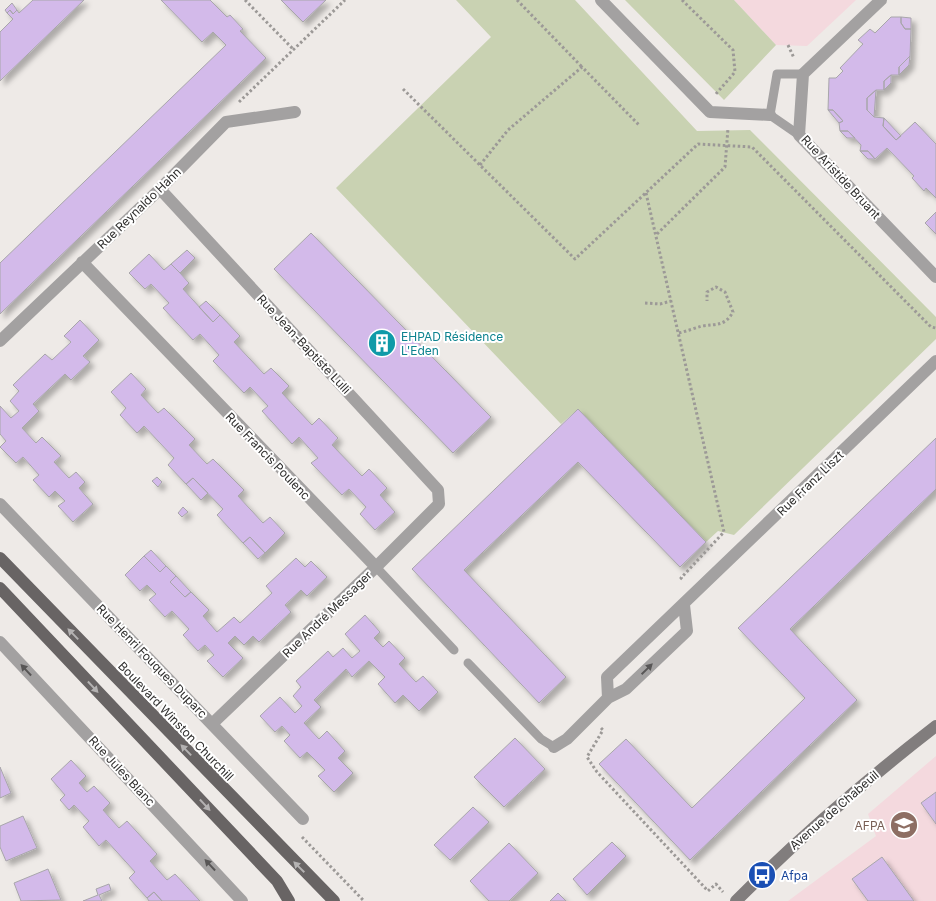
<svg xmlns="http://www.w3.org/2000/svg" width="936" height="901" font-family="Inter,sans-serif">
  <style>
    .education { fill: #f4d9de }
    .green { fill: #c9d2b2 }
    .building { fill: #d3baea; stroke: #a8a6aa; filter: url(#shadow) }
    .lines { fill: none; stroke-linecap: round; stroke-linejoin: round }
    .path { stroke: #9c9997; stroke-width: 3; stroke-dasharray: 2.5 2.5; stroke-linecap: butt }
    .lane { stroke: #a3a1a1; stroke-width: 9 }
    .street { stroke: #a3a1a1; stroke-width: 12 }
    .secondary { stroke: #817d7d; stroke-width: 12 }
    .primary { stroke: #686464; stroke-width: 12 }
    .oneway { fill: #b4b2b2 }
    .oneway2 { fill: #585656 }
    .labels { text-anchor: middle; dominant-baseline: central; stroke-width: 4; stroke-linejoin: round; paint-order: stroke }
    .street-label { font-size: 12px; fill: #2f2e2d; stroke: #fff }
    .culture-label { font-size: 12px; fill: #0d838f; stroke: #fff; text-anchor: start }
    .education-label { font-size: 12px; fill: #785e54; stroke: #fff; text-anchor: end }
    .transit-label { font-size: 12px; fill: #164399; stroke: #fff; text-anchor: start }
  </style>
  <defs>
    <filter id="shadow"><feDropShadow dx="4.5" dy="4.5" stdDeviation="2.5" flood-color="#0004"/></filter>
  </defs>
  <rect width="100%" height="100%" fill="#eeeae7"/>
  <path class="education" d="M734,0H856L807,46L776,45Z
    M936,756V901H788L876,836L868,814Z"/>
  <path class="green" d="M456,0H575L697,131L750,130L936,317V339L734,535L718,531L706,542L578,409L561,424L336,188L491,37Z
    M625,0H734L776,45L724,100Z"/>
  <path class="building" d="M33,0H84L0,81V32L13,19L7,13L10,10L13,14L17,10L19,13Z
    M161,0H210L227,17L230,15L243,29L240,31L266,58L0,314V263L226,45L213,32L202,42Z
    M281,0H326L303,22Z
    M12,3L17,10L13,14L10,10L7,13L5,10Z
    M891,17H901V23L905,29H911L910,56L899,67V75H891L884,81V90H876L867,98V110L874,117L884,118L883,126L896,140L915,122L936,144V198L926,188L924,191L912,178L914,176L887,148L875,159L868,151H860L861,145L848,131H840L839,123L843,121L833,110H828L829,78H836L843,71L840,68L863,44L858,40L870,29L875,33Z
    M901,17L911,18V29H905L901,23Z
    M910,56L909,65L899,75V67Z
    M891,75V83L884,90V81Z
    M876,90L874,117L867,110V98Z
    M828,110H833L843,121L839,123Z
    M884,118L901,136L896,140L883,126Z
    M840,131H848L855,138H847Z
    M860,151H868L875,159H868Z
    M936,212V234L925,223Z
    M311,233L491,417L453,453L274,269Z
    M187,250L195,258L180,273L171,264Z
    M149,254L164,270L171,264L180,273L189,283L183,289L213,322L220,315L240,336L234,342L264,374L271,368L289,386L282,393L312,425L319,418L338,438L332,445L362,476L369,469L387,488L380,495L395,512L375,530L360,514L366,507L349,489L342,495L311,463L318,458L299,437L292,444L262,411L268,406L250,387L244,393L213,361L219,355L200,334L193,340L163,308L169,303L151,284L145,289L129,273Z
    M206,301L220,315L213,322L199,307Z
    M80,320L99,340L83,356L90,362L71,380L65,374L33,404L39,411L22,428L36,443L42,437L61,456L54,462L69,478L76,472L85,482L79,488L93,504L73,522L58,506L65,501L55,491L49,497L33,480L39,475L23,457L16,463L0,447L6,441L0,434V406L11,418L19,411L10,401L19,391L13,385L45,354L52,360L71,342L64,336Z
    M131,373L146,389L141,395L158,413L164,408L195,439L189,445L207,464L213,459L244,490L238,496L263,523L270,517L285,533L265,553L250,537L243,543L217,515L223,509L193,478L186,484L168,465L174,458L144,426L137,433L120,415L126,408L111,392Z
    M578,409L706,542L680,567L578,462L464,570L566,677L539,703L412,569Z
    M936,438V489L790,629L857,700L690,860L599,764L626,739L692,808L805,698L738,628Z
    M157,477L162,482L158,487L152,481Z
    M193,478L208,493L201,500L186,484Z
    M183,507L188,512L182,517L178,513Z
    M250,537L265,553L258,559L243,543Z
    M151,550L166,566L160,572L144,556Z
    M144,556L160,572L166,566L176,576L170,582L185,597L191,592L209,610L203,616L217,632L234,617L240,623L272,593L266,586L296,558L305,567L311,561L327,577L307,596L301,590L285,605L291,612L259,642L253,636L244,645L235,636L228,643L243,658L223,677L207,661L214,655L205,645L198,651L183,635L189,629L172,611L165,617L149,600L156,594L147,585L140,591L125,575Z
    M176,576L191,592L185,597L170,582Z
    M365,615L380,632L374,638L383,647L389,641L405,658L399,664L416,682L423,676L438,692L419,711L403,695L395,703L378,684L385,677L369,661L352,677L346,669L314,700L321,707L304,723L319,739L327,731L345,751L338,758L353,773L334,792L318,776L325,770L307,752L300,758L284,741L290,735L282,726L275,732L260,716L280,697L295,713L302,706L293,696L301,687L296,681L328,651L333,657L343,648L352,658L360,651L345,634Z
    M515,738L545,769L504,807L474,777Z
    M71,760L86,776L79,783L87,792L94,786L110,803L103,810L119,828L127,821L157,854L150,861L167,880L175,874L200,901H162L154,892L147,898L129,878L135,872L106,840L99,846L83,827L89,821L74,805L69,810L60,800L65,795L51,779Z
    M0,767L11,793L0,798Z
    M936,792V824L921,803Z
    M473,807L489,822L450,860L434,845Z
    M23,816L37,848L6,861L0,847V826Z
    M612,842L626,856L587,895L573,879Z
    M509,843L538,873L509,901H489L470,881Z
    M882,857L914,901H868L852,879Z
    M48,869L61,900L21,901L14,883Z
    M109,884L111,890L99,895L102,901H83L98,895L96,889Z
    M154,892L162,901H149L147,898Z
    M558,893L566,901H550Z"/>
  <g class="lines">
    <path class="path" d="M245,0L294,50
      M517,0L582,67
      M682,0L733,50L735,72L715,95
      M788,45L794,58
      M403,89L575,259L698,144L752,147L931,327L936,328
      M239,102L345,0
      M480,165L508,130L582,67L639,125
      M646,193L724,532L681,578L683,580
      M657,234L725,167L728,128
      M645,303L660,304L671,301
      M679,333C687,331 695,328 702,326C717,324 725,326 733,312L725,292L716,287L707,292V301
      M601,728L603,730L587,757L597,772L708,891L716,884L723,892
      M302,837L364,901"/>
    <path class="lane" d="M799,135L770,115L777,74H803
      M376,567L454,650
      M468,663L541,739L554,747"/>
    <path class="street" d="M601,0L710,112L770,115
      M881,0L803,74L799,135L936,277
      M160,189L438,490L439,504L376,567L213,723
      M82,262L376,567
      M0,341L160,189L226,122L295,112
      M0,504L303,819
      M0,642L242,901
      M608,698L607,677L936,361
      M554,747L567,739L608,698L626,689L687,631L684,605"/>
    <path class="secondary" d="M736,901C799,838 866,780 936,726"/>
    <path class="primary" d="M0,558L334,901
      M0,588L277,881L289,901"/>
  </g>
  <defs><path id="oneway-solid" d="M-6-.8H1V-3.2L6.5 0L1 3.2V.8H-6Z" transform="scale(1.25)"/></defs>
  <g class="oneway">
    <use href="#oneway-solid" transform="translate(73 634) rotate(-134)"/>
    <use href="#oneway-solid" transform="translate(93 687) rotate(47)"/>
    <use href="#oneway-solid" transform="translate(186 750) rotate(-134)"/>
    <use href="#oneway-solid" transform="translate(205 805) rotate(47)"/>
    <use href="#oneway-solid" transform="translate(299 867) rotate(-135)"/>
  </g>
  <g class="oneway2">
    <use href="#oneway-solid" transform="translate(647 669) rotate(-44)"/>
    <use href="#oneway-solid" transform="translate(26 670) rotate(-133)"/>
    <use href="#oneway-solid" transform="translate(210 865) rotate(-133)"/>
  </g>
  <defs>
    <symbol id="building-disc" viewBox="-11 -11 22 22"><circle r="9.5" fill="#0f9aa8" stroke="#fff"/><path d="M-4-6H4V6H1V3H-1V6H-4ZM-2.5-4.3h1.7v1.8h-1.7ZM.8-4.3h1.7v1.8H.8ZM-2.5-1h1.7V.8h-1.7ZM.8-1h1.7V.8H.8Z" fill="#fff"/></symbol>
    <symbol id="school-disc" viewBox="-11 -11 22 22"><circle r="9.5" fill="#8d6e63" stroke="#fff"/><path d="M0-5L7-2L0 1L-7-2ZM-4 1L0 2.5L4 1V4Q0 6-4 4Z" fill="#fff"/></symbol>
    <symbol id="bus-disc" viewBox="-11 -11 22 22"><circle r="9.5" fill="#1a4fb4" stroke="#fff"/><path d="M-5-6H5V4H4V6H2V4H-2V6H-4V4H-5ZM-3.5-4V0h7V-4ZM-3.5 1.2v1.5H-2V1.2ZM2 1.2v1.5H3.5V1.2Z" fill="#fff"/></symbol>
  </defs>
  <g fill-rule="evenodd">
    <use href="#building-disc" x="366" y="327" width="32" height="32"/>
    <use href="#school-disc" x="888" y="809" width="32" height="32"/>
    <use href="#bus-disc" x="746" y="859" width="32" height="32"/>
  </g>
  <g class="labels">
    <g class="street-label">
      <text transform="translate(841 177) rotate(47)">Rue Aristide Bruant</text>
      <text transform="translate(139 208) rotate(-44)">Rue Reynaldo Hahn</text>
      <text transform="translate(304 344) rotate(47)">Rue Jean-Baptiste Lulli</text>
      <text transform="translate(268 456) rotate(46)">Rue Francis Poulenc</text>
      <text transform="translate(810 483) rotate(-44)">Rue Franz Liszt</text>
      <text transform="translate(327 614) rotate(-44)">Rue André Messager</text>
      <text transform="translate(152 661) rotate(46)">Rue Henri Fouques Duparc</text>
      <text transform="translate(176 721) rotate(46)">Boulevard Winston Churchill</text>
      <text transform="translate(122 771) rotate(47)">Rue Jules Blanc</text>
      <text transform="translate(834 810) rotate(-41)">Avenue de Chabeuil</text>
    </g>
    <g class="culture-label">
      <text x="401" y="336">EHPAD Résidence<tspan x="401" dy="14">L'Eden</tspan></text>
    </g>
    <g class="education-label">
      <text x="885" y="825">AFPA</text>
    </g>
    <g class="transit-label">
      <text x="781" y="875">Afpa</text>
    </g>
  </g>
</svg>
